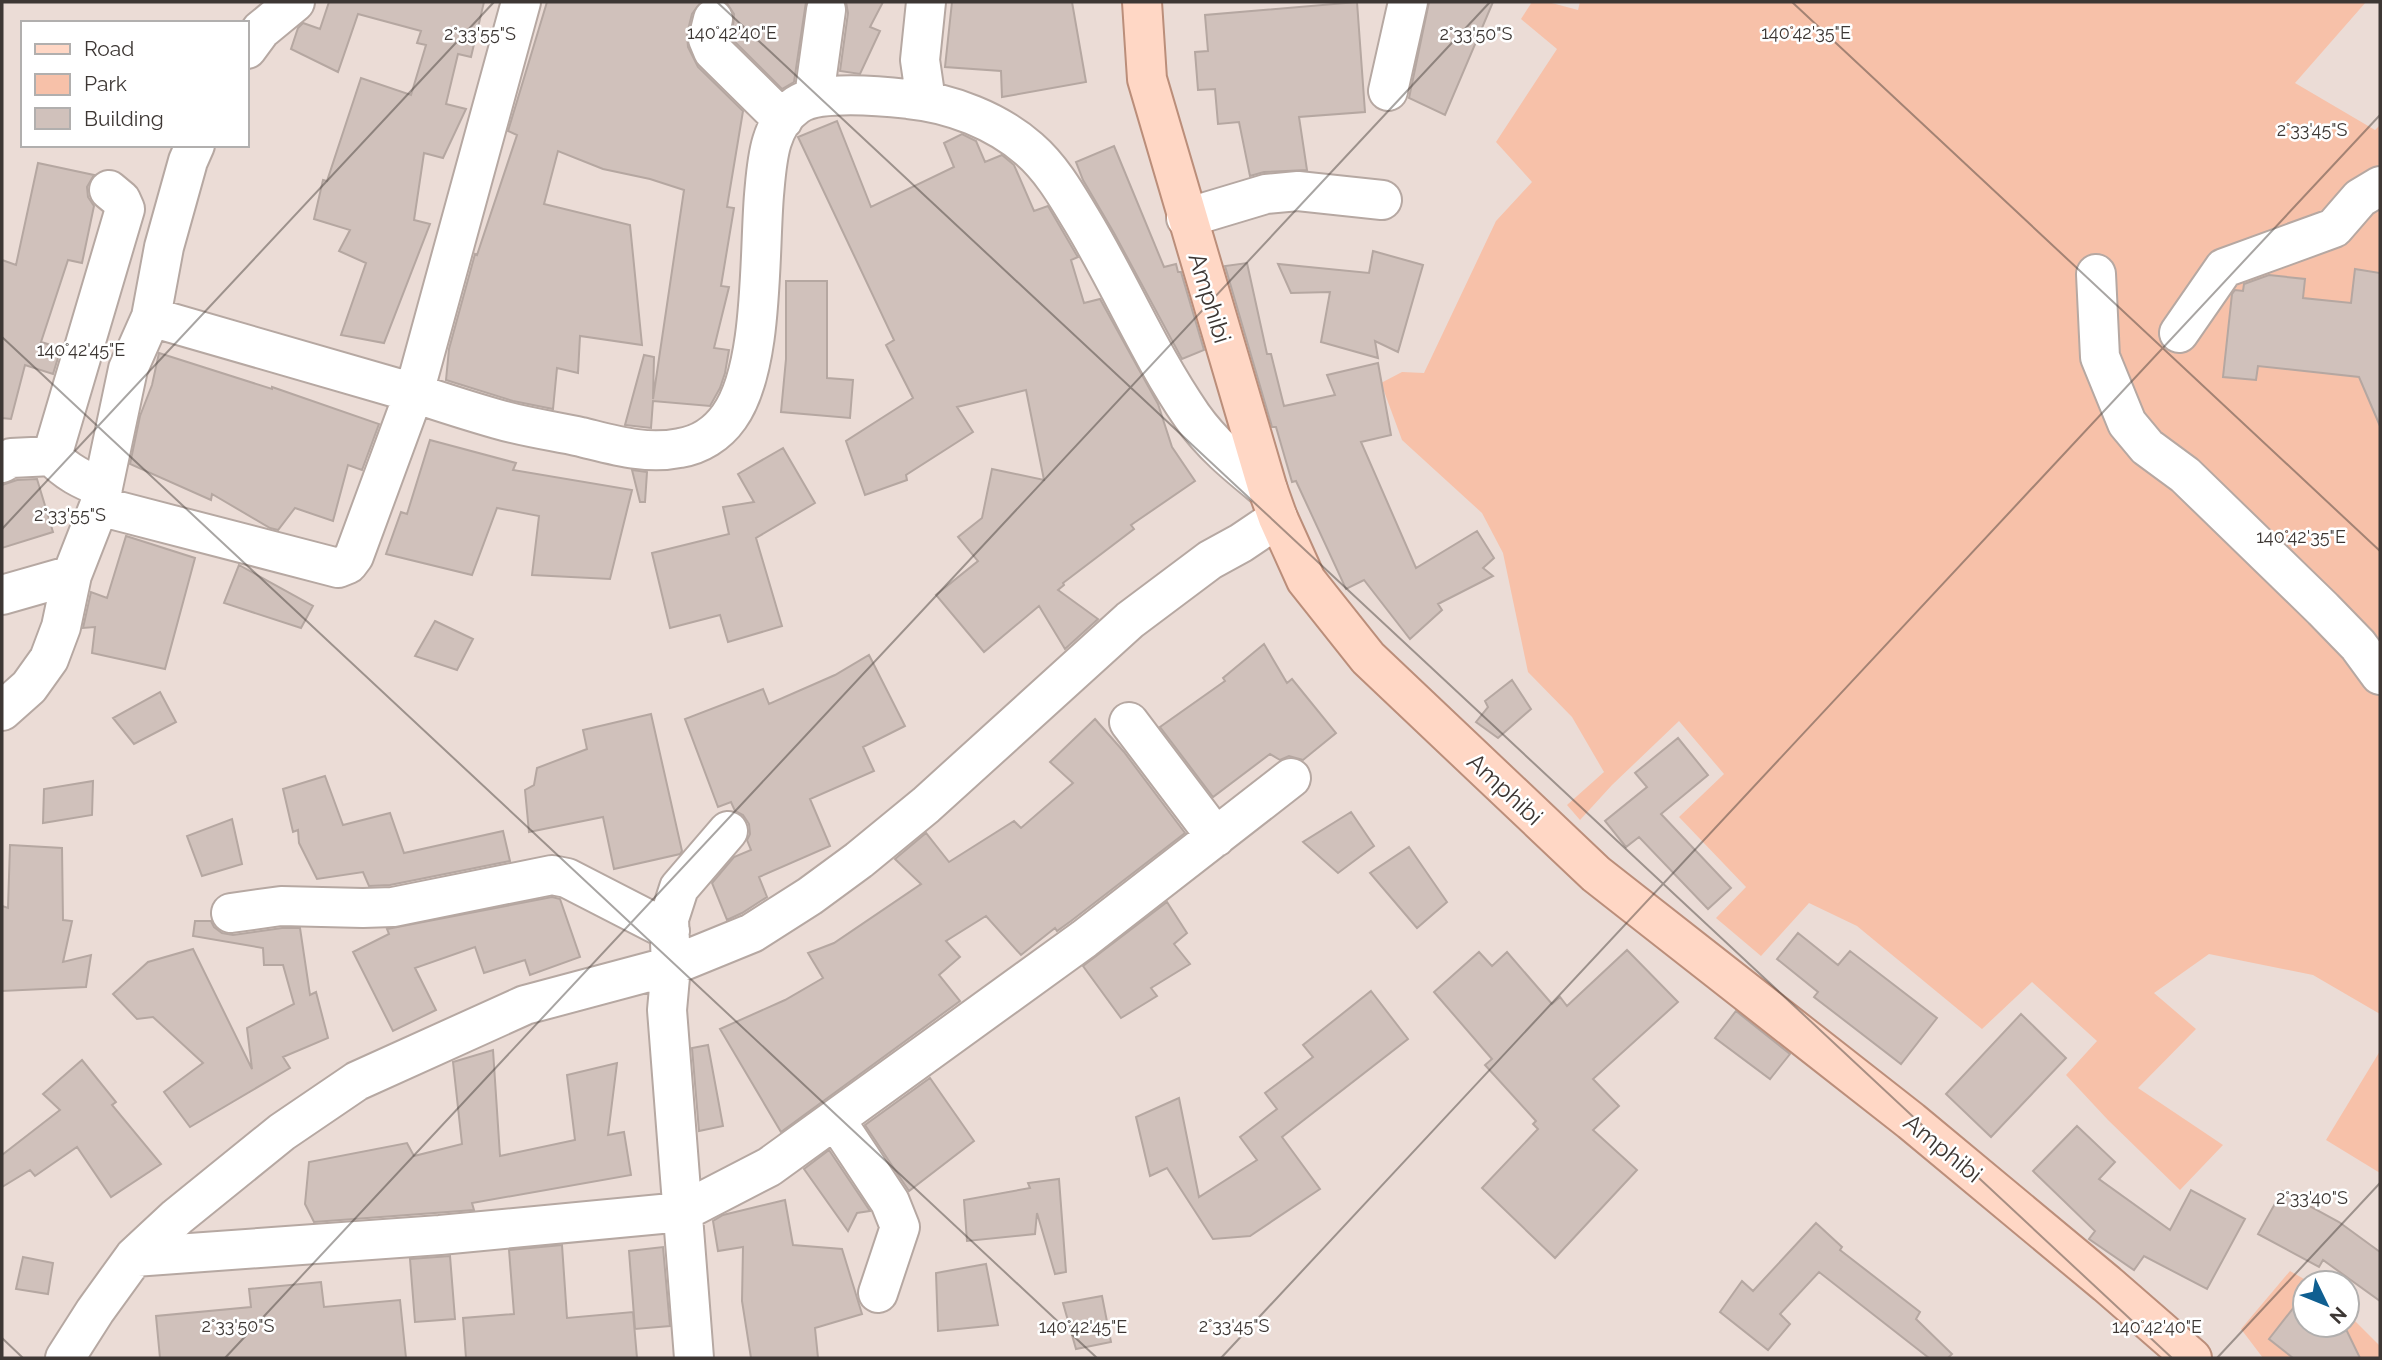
<svg xmlns="http://www.w3.org/2000/svg" width="2382" height="1360" font-family="Raleway,sans-serif">
  <style>
    .green { fill: #f7c1a9 }
    .building { fill: #d0c1bb; stroke: #b5a7a1; stroke-width: 2 }
    .lines { fill: none; stroke-linecap: round; stroke-linejoin: round }
    .minor-casing { stroke: #b6a8a2; stroke-width: 42 }
    .major-casing { stroke: #bb8e7a; stroke-width: 42 }
    .minor { stroke: #fff; stroke-width: 38 }
    .major { stroke: #ffd7c5; stroke-width: 38 }
    .ticks { fill: none; stroke: #3d3734; stroke-width: 2; stroke-opacity: 0.45 }
    .labels { text-anchor: middle; dominant-baseline: central; stroke-width: 5; stroke-linejoin: round; paint-order: stroke }
    .street-label { font-size: 24px; fill: #3d3734; stroke: #fff }
    .ticks-label { font-size: 18px; text-anchor: middle; fill: #3d3734; stroke: #fff; stroke-width: 5; stroke-linejoin: round; paint-order: stroke }
  </style>
  <rect width="100%" height="100%" fill="#ebdcd6"/>
  <path class="green" d="M1532,2H1548L1578,10L1580,2H2366L2295,83L2375,130L2380,125V1014L2313,975L2209,954L2154,993L2196,1029L2138,1088L2223,1145L2180,1190L2108,1120L2066,1075L2097,1041L2032,982L1982,1029L1857,926L1809,903L1761,956L1716,918L1746,887L1679,817L1724,774L1679,721L1612,785L1580,820L1567,805L1604,772L1572,717L1528,672L1503,553L1482,513L1402,440L1381,383L1402,372L1424,373L1496,221L1532,182L1496,142L1557,49L1521,19Z
    M2380,1051V1173L2326,1140Z
    M2290,1271L2311,1283H2305V1325H2347V1313L2380,1346V1358H2263L2241,1329Z"/>
  <path class="building" d="M329,2H484L471,57L458,54L446,104L466,109L443,158L424,153L414,220L430,224L384,343L341,335L366,263L339,251L350,230L314,219L323,180L327,181L361,78L411,95L426,45L417,43L421,31L358,14L338,72L291,49L298,28L303,23L320,29Z
    M547,2H701L692,14L687,34L688,47L698,67L743,111L727,207L734,208L721,286L729,287L714,348L729,350L725,373L720,388L710,406L653,401L651,428L625,425L644,355L654,357L653,399L684,190L650,179L603,169L558,151L544,204L630,225L642,345L580,336L578,373L557,368L553,409L513,401L446,380L449,349L475,254L477,255L517,135L508,131Z
    M726,2H806L794,82L782,89L732,39L734,14Z
    M846,2H883L870,27L880,31L860,74L840,71L848,13Z
    M952,2H1072L1086,82L1002,97L1001,71L945,67Z
    M1357,2L1365,112L1299,117L1307,170L1264,172L1250,176L1239,122L1218,124L1215,89L1198,90L1195,52L1208,51L1205,15Z
    M1429,2H1493L1445,115L1409,98Z
    M837,121L871,207L954,167L944,143L962,134L976,141L985,162L1002,155L1014,165L1034,211L1048,206L1076,254L1078,257L1071,260L1084,303L1100,299L1158,404L1172,447L1195,481L1131,525L1134,529L1063,583L1064,585L1058,590L1098,619L1065,649L1039,606L984,652L936,595L978,561L958,537L982,518L992,469L1044,480L1026,390L957,407L973,432L906,475L907,480L865,495L846,441L913,398L886,345L894,340L798,137Z
    M1114,146L1164,267L1176,264L1178,272H1181L1204,350L1182,359L1114,233L1083,180L1076,162Z
    M38,163L94,175L87,187L88,197L94,206L82,263L68,260L41,342L61,348L53,374L25,365L11,419L2,418V260L16,265Z
    M1373,251L1423,265L1398,352L1375,341L1378,358L1321,342L1330,292L1291,293L1278,264L1369,273Z
    M1247,263L1267,354H1271L1284,406L1335,395L1327,375L1378,363L1391,435L1361,442L1416,568L1477,531L1494,558L1483,568L1493,576L1438,604L1442,610L1410,639L1364,580L1346,589L1296,481L1292,482L1276,427H1272L1225,266Z
    M2355,269L2380,273V426L2359,377L2258,366L2256,380L2223,377L2232,294L2235,290L2243,291L2244,284L2269,275L2305,279L2303,298L2351,303Z
    M786,281H827V378L853,380L850,418L781,412L786,359Z
    M159,353L272,389V387L379,424L362,470L348,465L333,521L295,508L278,530L270,528L212,494L211,500L130,464L140,416L152,385Z
    M430,440L516,463L513,470L632,490L610,579L532,575L539,516L497,508L472,575L386,554L401,512L407,514Z
    M783,448L815,503L756,538L782,626L728,642L720,615L670,628L652,553L729,534L723,507L754,502L738,474Z
    M632,470L647,472L645,502H640Z
    M37,479L53,532L2,548V485L17,480Z
    M126,536L195,558L165,669L92,653L95,627L83,628L91,592L107,598Z
    M239,565L313,606L301,628L224,603Z
    M435,621L473,639L457,670L415,656Z
    M1264,644L1287,683L1292,679L1336,733L1303,760L1289,756L1280,760L1270,754L1213,797L1160,727L1225,681L1223,678Z
    M869,655L905,726L863,747L874,771L810,799L830,846L759,877L767,897L742,913L727,920L712,883L734,857L751,850L747,840L750,834L749,824L743,815L735,811L731,802L718,807L685,719L763,689L769,704L835,675Z
    M1512,680L1531,709L1498,738L1476,722L1488,707L1485,701Z
    M160,692L176,722L134,744L113,718Z
    M651,714L682,851L680,854L614,869L603,817L529,832L525,790L534,785L537,768L587,749L583,730Z
    M1095,719L1124,752L1185,833L1071,921L1057,931L1055,928L1021,955L986,916L946,941L960,957L939,975L960,1001L781,1132L720,1029L785,1000L823,978L808,953L834,943L921,884L895,859L926,833L949,862L1014,821L1021,828L1073,783L1050,762Z
    M1678,738L1708,775L1661,814L1731,888L1708,909L1639,837L1626,847L1605,821L1647,787L1635,773Z
    M325,776L343,825L390,813L404,853L503,831L510,861L390,885L369,886L363,872L317,879L299,843L298,830L293,832L283,789Z
    M93,781L92,815L43,823L44,789Z
    M1351,812L1374,846L1338,873L1303,842Z
    M232,819L242,864L202,876L187,836Z
    M10,845L62,848L63,920L72,921L63,962L91,955L86,987L2,991V906L8,908Z
    M1409,847L1447,902L1417,928L1370,873Z
    M552,897L560,899L580,957L530,975L525,960L484,973L475,947L415,968L436,1010L393,1031L353,952L389,934L387,929Z
    M1167,902L1187,933L1174,944L1190,964L1151,988L1157,996L1121,1018L1083,966Z
    M195,921H211L214,927L222,933L233,935L282,928H300L310,995L316,992L328,1038L283,1057L290,1068L190,1127L164,1092L203,1063L153,1017L137,1019L113,994L148,962L193,949L252,1069L247,1028L294,1004L283,965H264L263,948L193,936Z
    M1798,933L1838,965L1850,951L1937,1018L1901,1064L1814,997L1818,992L1777,959Z
    M1627,950L1678,1002L1593,1079L1619,1106L1593,1130L1637,1170L1555,1258L1482,1188L1538,1129L1533,1124L1536,1121L1485,1065L1492,1059L1434,992L1479,952L1492,966L1507,952L1552,1004L1560,997L1567,1006Z
    M1371,991L1408,1039L1282,1137L1320,1189L1250,1236L1213,1239L1167,1168L1150,1176L1136,1117L1179,1098L1199,1197L1257,1160L1240,1137L1277,1109L1265,1093L1313,1057L1303,1045Z
    M1736,1011L1790,1054L1770,1079L1715,1038Z
    M2021,1014L2066,1058L1991,1137L1946,1094Z
    M708,1045L723,1126L699,1131L692,1048Z
    M493,1050L500,1156L575,1140L567,1075L617,1063L608,1135L624,1132L631,1175L472,1203L474,1210L314,1222L305,1204L309,1162L407,1143L414,1156L462,1144L453,1062Z
    M82,1060L116,1102L112,1105L161,1164L111,1197L77,1147L35,1176L30,1170L2,1187V1155L60,1110L43,1094Z
    M930,1078L974,1141L909,1191L865,1125Z
    M2077,1126L2115,1162L2099,1179L2170,1230L2191,1190L2245,1219L2207,1289L2144,1256L2134,1270L2089,1239L2095,1231L2033,1171Z
    M829,1150L870,1211L857,1213L848,1231L804,1169Z
    M1059,1179L1066,1272L1055,1274L1037,1213L1035,1234L967,1241L964,1200L1030,1188L1028,1183Z
    M2282,1191L2339,1222L2380,1252V1301L2323,1260L2319,1267L2258,1234Z
    M785,1200L793,1245L842,1249L862,1314L815,1328L818,1358H751L742,1301L743,1247L718,1251L713,1221L723,1215Z
    M1816,1223L1842,1247L1840,1250L1920,1312L1916,1319L1952,1354L1948,1358H1929L1819,1272L1780,1314L1790,1324L1768,1350L1720,1312L1742,1281L1753,1291Z
    M562,1245L567,1318L633,1312L637,1358H466L463,1318L514,1314L509,1250Z
    M663,1247L670,1326L635,1329L629,1251Z
    M450,1256L455,1319L415,1322L410,1259Z
    M23,1257L53,1263L48,1294L16,1289Z
    M986,1264L998,1325L938,1331L936,1273Z
    M321,1282L324,1307L400,1300L406,1358H160L156,1316L251,1307L249,1289Z
    M2305,1293V1325H2344L2360,1358H2293L2269,1339Z
    M1102,1296L1111,1342L1076,1349L1063,1303Z"/>
  <g class="lines">
    <defs>
      <path id="minor" d="M521,2L414,393C441,402 469,411 497,419C524,427 553,431 581,437C614,445 646,455 680,448C699,445 717,434 729,417C764,369 759,255 764,195C767,163 768,125 797,105C818,90 882,96 908,99C951,103 997,121 1029,149C1051,168 1066,194 1081,219C1120,283 1149,354 1192,416C1213,446 1240,467 1268,490
        M926,2L920,60L926,101
        M713,19L708,39L713,51L783,120
        M247,49L261,30L295,2
        M1388,91L1408,2
        M814,97L826,10
        M1186,218L1266,194L1298,191L1382,200
        M2096,274L2100,357L2127,423L2147,447L2185,475L2323,609L2358,645L2380,675
        M2179,333L2224,268L2334,228L2360,198L2380,186
        M2,463L11,458L52,456
        M103,488C83,480 66,472 52,456L125,209L121,200L109,190
        M99,506L338,568L348,564L354,556L414,393L151,317
        M2,595L72,575
        M2,711L29,687L49,659L61,627L72,575L99,506L128,369L151,317L164,247L188,161L195,145
        M1129,722L1216,837
        M231,913L281,906L363,908L393,907L552,875L567,878L670,931
        M835,1119L890,1202L900,1227L878,1293
        M134,1257L440,1235L682,1212L769,1167L1084,939L1291,778
        M65,1358L95,1311L134,1257L177,1217L282,1132L357,1081L525,1005L671,966L752,933L810,896L859,860L926,805L1130,620L1210,560L1241,543L1278,518
        M694,1358L667,1010L671,966L669,919L679,888L728,831"/>
      <path id="major" d="M1142,2L1147,79L1268,490L1278,518L1306,580L1368,658L1596,874L1911,1121L2107,1284L2192,1358"/>
    </defs>
    <use href="#minor" class="minor-casing"/>
    <use href="#major" class="major-casing"/>
    <use href="#minor" class="minor"/>
    <use href="#major" class="major"/>
  </g>
  <path class="ticks" d="M717,2L2172,1358M1792,2L2380,551M2,337L1097,1358M2,529L494,2M2,1338L23,1358M225,1358L1490,2M1221,1358L2380,115M2217,1358L2380,1183"/>
  <g class="labels">
    <g class="street-label">
      <text transform="translate(1210 298) rotate(73)">Amphibi</text>
      <text transform="translate(1505 789) rotate(43)">Amphibi</text>
      <text transform="translate(1943 1148) rotate(39)">Amphibi</text>
    </g>
  </g>
  <g class="ticks-label">
    <text x="1806" y="39">140°42'35"E</text>
    <text x="732" y="39">140°42'40"E</text>
    <text x="480" y="40">2°33'55"S</text>
    <text x="1476" y="40">2°33'50"S</text>
    <text x="2312" y="136">2°33'45"S</text>
    <text x="81" y="356">140°42'45"E</text>
    <text x="70" y="521">2°33'55"S</text>
    <text x="2301" y="543">140°42'35"E</text>
    <text x="2312" y="1204">2°33'40"S</text>
    <text x="238" y="1332">2°33'50"S</text>
    <text x="1234" y="1332">2°33'45"S</text>
    <text x="1083" y="1333">140°42'45"E</text>
    <text x="2157" y="1333">140°42'40"E</text>
  </g>
  <rect width="2382" height="1360" fill="none" stroke="#3d3734" stroke-width="7"/>
  <rect x="21" y="21" width="228" height="126" fill="#ffffff" stroke="#b1afae" stroke-width="2"/>
  <rect x="35" y="44" width="35" height="10" fill="#ffd7c5" stroke="#b1afae" stroke-width="2"/>
  <text x="84" y="56" font-size="21" fill="#3d3734">Road</text>
  <rect x="35" y="74" width="35" height="21" fill="#f7c1a9" stroke="#b1afae" stroke-width="2"/>
  <text x="84" y="91" font-size="21" fill="#3d3734">Park</text>
  <rect x="35" y="108" width="35" height="21" fill="#d0c1bb" stroke="#b1afae" stroke-width="2"/>
  <text x="84" y="126" font-size="21" fill="#3d3734">Building</text>
  <g transform="translate(2326 1304) rotate(133)"><circle r="33" fill="#ffffff" stroke="#b1afae" stroke-width="2"/>
  <path d="M0-5L12 26L0 18L-12 26Z" fill="#0f5f91"/>
  <text y="-10" font-size="19" font-weight="bold" text-anchor="middle" fill="#3d3734">N</text>
  </g>
</svg>
